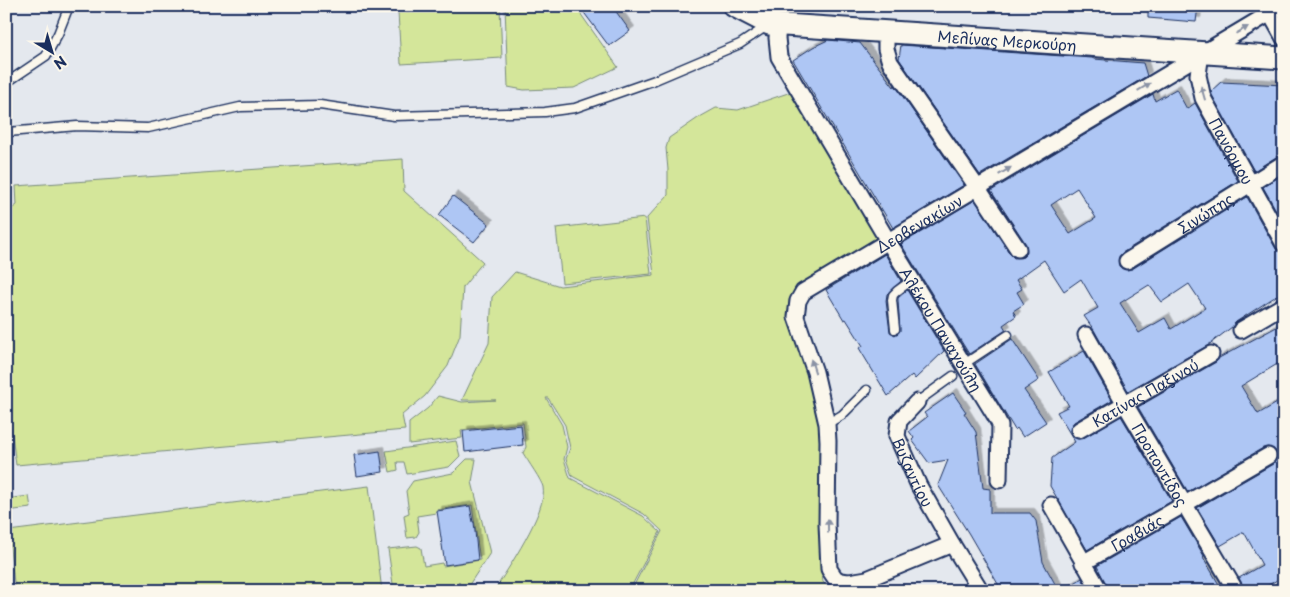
<svg xmlns="http://www.w3.org/2000/svg" width="1290" height="597" font-family="'Playpen Sans',sans-serif">
  <style>
    .green { fill: #d4e69a; stroke: #788a7c }
    .building { fill: #aec6f4; stroke: #1b2f5e; fill-rule: evenodd; filter: url(#shadow) }
    .lines { fill: none; stroke-linecap: round; stroke-linejoin: round }
    .lane-casing { stroke: #1b2f5e; stroke-width: 11 }
    .street-casing { stroke: #1b2f5e; stroke-width: 19 }
    .secondary-casing { stroke: #1b2f5e; stroke-width: 25 }
    .lane { stroke: #fbf7ec; stroke-width: 8 }
    .street { stroke: #fbf7ec; stroke-width: 15 }
    .secondary { stroke: #fbf7ec; stroke-width: 21 }
    .oneway { fill: #8b93a5 }
    .labels { text-anchor: middle; dominant-baseline: central; stroke-width: 4.5; stroke-linejoin: round; paint-order: stroke }
    .street-label { font-size: 15px; fill: #1b2f5e; stroke: #fbf7ec }
  </style>
  <defs>
    <filter id="shadow"><feDropShadow dx="4.5" dy="-4.5" stdDeviation="0" flood-color="#0004"/></filter>
  </defs>
  <rect width="100%" height="100%" fill="#e4e8ee"/>
  <filter id="ink" filterUnits="userSpaceOnUse"><feTurbulence type="fractalNoise" baseFrequency=".02" numOctaves="2"/><feDisplacementMap in="SourceGraphic" scale="10" xChannelSelector="R" yChannelSelector="G"/><feConvolveMatrix kernelMatrix="1 2 1 2 8 2 1 2 1" color-interpolation-filters="sRGB"/></filter>
  <g filter="url(#ink)">
    <path class="green" d="M500,6L502,58L401,64L398,12Z
      M505,6H575L618,67L574,88L524,90L508,87Z
      M791,92L879,236L796,287L789,300V315L806,364L822,427L821,569L823,582L831,591H631L662,531L644,514L572,476L566,459L570,448L565,425L548,398H546L562,425L567,447L564,459L570,478L643,516L660,532L629,591H494C507,570 548,510 543,487C542,481 527,460 523,453L526,447L523,423L461,430L462,438L409,444V423L428,408L438,396L462,402L496,400H462L489,343L492,297L515,272L560,286L654,275L647,218L668,195V170L666,148L669,138L698,118L716,108L738,110Z
      M403,159L404,191L483,262L463,287L460,335L448,366L425,396L402,415L405,430L16,465L11,428L6,424V213L17,205L16,186Z
      M645,218L651,274L562,283L556,228Z
      M456,441L460,456L449,467L407,474L404,462H397L398,470L390,472L386,451Z
      M467,459H476L472,482L490,553L465,591H462L459,582L453,591H394L388,549L417,546L421,548L424,566L442,563L443,566L480,560L472,505L436,510V513L417,516L419,532L416,537L407,538L404,515L409,513L406,491L413,481L453,473Z
      M369,486L382,591H15L8,531Z
      M29,496L31,508L6,511V499Z"/>
    <path class="building" d="M579,6H612L630,31L609,46Z
      M1148,6H1198L1196,22L1148,18Z
      M828,40L860,43L894,87L895,85L964,185L893,228L793,60L813,47Z
      M901,45L1092,58L1094,59L1143,63L1147,76L980,175L899,59Z
      M1221,82L1284,85V152L1254,171L1212,95L1211,91Z
      M1176,89L1187,109L1195,103L1238,181L1122,253L1119,257V266L1123,269H1132L1247,197L1276,249L1284,253V291L1236,322L1232,327L1207,346L1128,391L1094,330L1084,316L1098,308L1081,279L1064,291L1044,260L1016,280L1022,289L1017,292L1024,304L1013,311L1016,316L1003,325L1006,330L969,354L901,244L975,200L1010,254L1014,258L1023,257L1027,253L1026,244L991,191L1153,94L1155,101ZM1077,188L1096,218L1070,234L1051,205ZM1189,284L1205,308L1171,329L1165,318L1139,333L1120,303L1149,285L1162,302Z
      M1284,174V224L1263,187Z
      M453,196L489,224L474,242L439,215Z
      M885,254L901,281L887,294L886,301L890,332L895,335L900,331L898,300V298L907,290L944,351L915,379L912,375L888,396L859,348L863,346L846,319L844,320L826,290Z
      M1284,323V360L1241,386L1258,414L1284,399V576L1258,591H1245L1239,578L1262,565L1244,532L1220,546L1197,508L1273,464L1277,456L1276,451L1268,447L1263,448L1188,492L1138,407L1216,362L1219,358Z
      M1012,339L1039,380L1024,390L1046,422L1023,437L1017,428L1015,430L975,364Z
      M1084,351L1112,400L1074,422L1070,430L1071,435L1078,439L1083,438L1121,416L1172,501L1087,550L1050,486L1052,458L1075,442L1057,412L1069,406L1049,372Z
      M953,393L966,412L964,413L976,432L983,488L990,489V513H1030L1036,521L1043,562L1059,591H1002L969,534L938,485L948,460L929,463L912,440L914,438L909,431L927,417L924,413Z
      M521,425L523,445L465,452L463,431Z
      M380,451L383,472L357,476L354,455Z
      M470,506L473,522H474L478,560L445,565L437,511Z
      M1181,517L1204,556L1203,557L1221,588L1223,587L1225,591H1109L1097,566Z
      M1082,578L1089,591H1063Z"/>
    <g class="lines">
      <defs>
        <path id="lane" d="M6,83L46,56L58,34L69,6
          M8,132L77,126L148,128L240,107L320,105L394,116L545,112L575,108L655,80L740,44L767,26
          M895,329L892,300L893,295L897,291L912,280
          M964,364L1008,335
          M917,402L953,376
          M827,424L842,415L867,390"/>
        <g id="street">
          <path d="M1266,6L1284,38"/>
          <path id="s1" d="M778,25L777,38L779,57L888,241L996,417L1000,425L999,480"/>
          <path d="M886,32V49L890,62L977,187L1018,249"/>
          <path id="s2" d="M1201,53L1198,75L1203,98L1284,244"/>
          <path id="s3" d="M1127,261L1284,163"/>
          <path d="M1241,330L1284,305"/>
          <path id="s4" d="M1086,335L1125,404L1236,591"/>
          <path id="s5" d="M917,402L899,421L897,436L919,486L952,544"/>
          <path id="s6" d="M1079,430L1211,354"/>
          <path d="M1051,505L1100,591"/>
          <path id="s7" d="M1083,563L1268,456"/>
          <path id="s8" d="M981,591L952,544L867,579L849,582L840,581L835,578L829,569L827,524L828,441L827,424L815,372L796,317L798,301L803,292L1282,6"/>
          <path d="M1282,591L1284,590"/>
        </g>
        <g id="secondary">
          <path id="s9" d="M734,6L769,24L1284,58"/>
        </g>
      </defs>
      <use href="#lane" class="lane-casing"/>
      <use href="#street" class="street-casing"/>
      <use href="#secondary" class="secondary-casing"/>
      <use href="#lane" class="lane"/>
      <use href="#street" class="street"/>
      <use href="#secondary" class="secondary"/>
    </g>
    <defs><path id="oneway-solid" d="M-6-.8H1V-3.2L6.5 0L1 3.2V.8H-6Z" transform="scale(1.25)"/></defs>
    <g class="oneway">
      <use href="#oneway-solid" transform="translate(1242 30) rotate(-30)"/>
      <use href="#oneway-solid" transform="translate(1144 87) rotate(-31)"/>
      <use href="#oneway-solid" transform="translate(1203 93) rotate(-106)"/>
      <use href="#oneway-solid" transform="translate(1005 171) rotate(-31)"/>
      <use href="#oneway-solid" transform="translate(813 366) rotate(-108)"/>
      <use href="#oneway-solid" transform="translate(828 526) rotate(-91)"/>
    </g>
  </g>
  <g class="labels">
    <g class="street-label">
      <text stroke="none"><textPath href="#s9" startOffset="278">Μελίνας Μερκούρη</textPath></text>
      <text stroke="none"><textPath href="#s2" startOffset="106">Πανόρμου</textPath></text>
      <text stroke="none"><textPath href="#s3" startOffset="92">Σινώπης</textPath></text>
      <text stroke="none"><textPath href="#s8" startOffset="609">Δερβενακίων</textPath></text>
      <text stroke="none"><textPath href="#s1" startOffset="349">Αλέκου Παναγούλη</textPath></text>
      <text stroke="none"><textPath href="#s6" startOffset="76">Κατίνας Παξινού</textPath></text>
      <text stroke="none"><textPath href="#s4" startOffset="149">Προποντίδος</textPath></text>
      <text stroke="none"><textPath href="#s5" startOffset="81">Βυζαντίου</textPath></text>
      <text stroke="none"><textPath href="#s7" startOffset="62">Γραβιάς</textPath></text>
    </g>
  </g>
  <rect width="1290" height="597" fill="none" stroke="#fbf7ec" stroke-width="25"/>
  <rect x="12" y="12" width="1265" height="572" fill="none" stroke="#1b2f5e" stroke-width="2" filter="url(#ink)"/>
  <g transform="translate(52 52) rotate(142)" stroke="#fbf7ec" stroke-width="4" paint-order="stroke">
  <path d="M0-4L9 19L0 12L-9 19Z" fill="#1b2f5e"/>
  <text y="-8" font-size="14" font-weight="bold" text-anchor="middle" fill="#1b2f5e">N</text>
  </g>
</svg>
